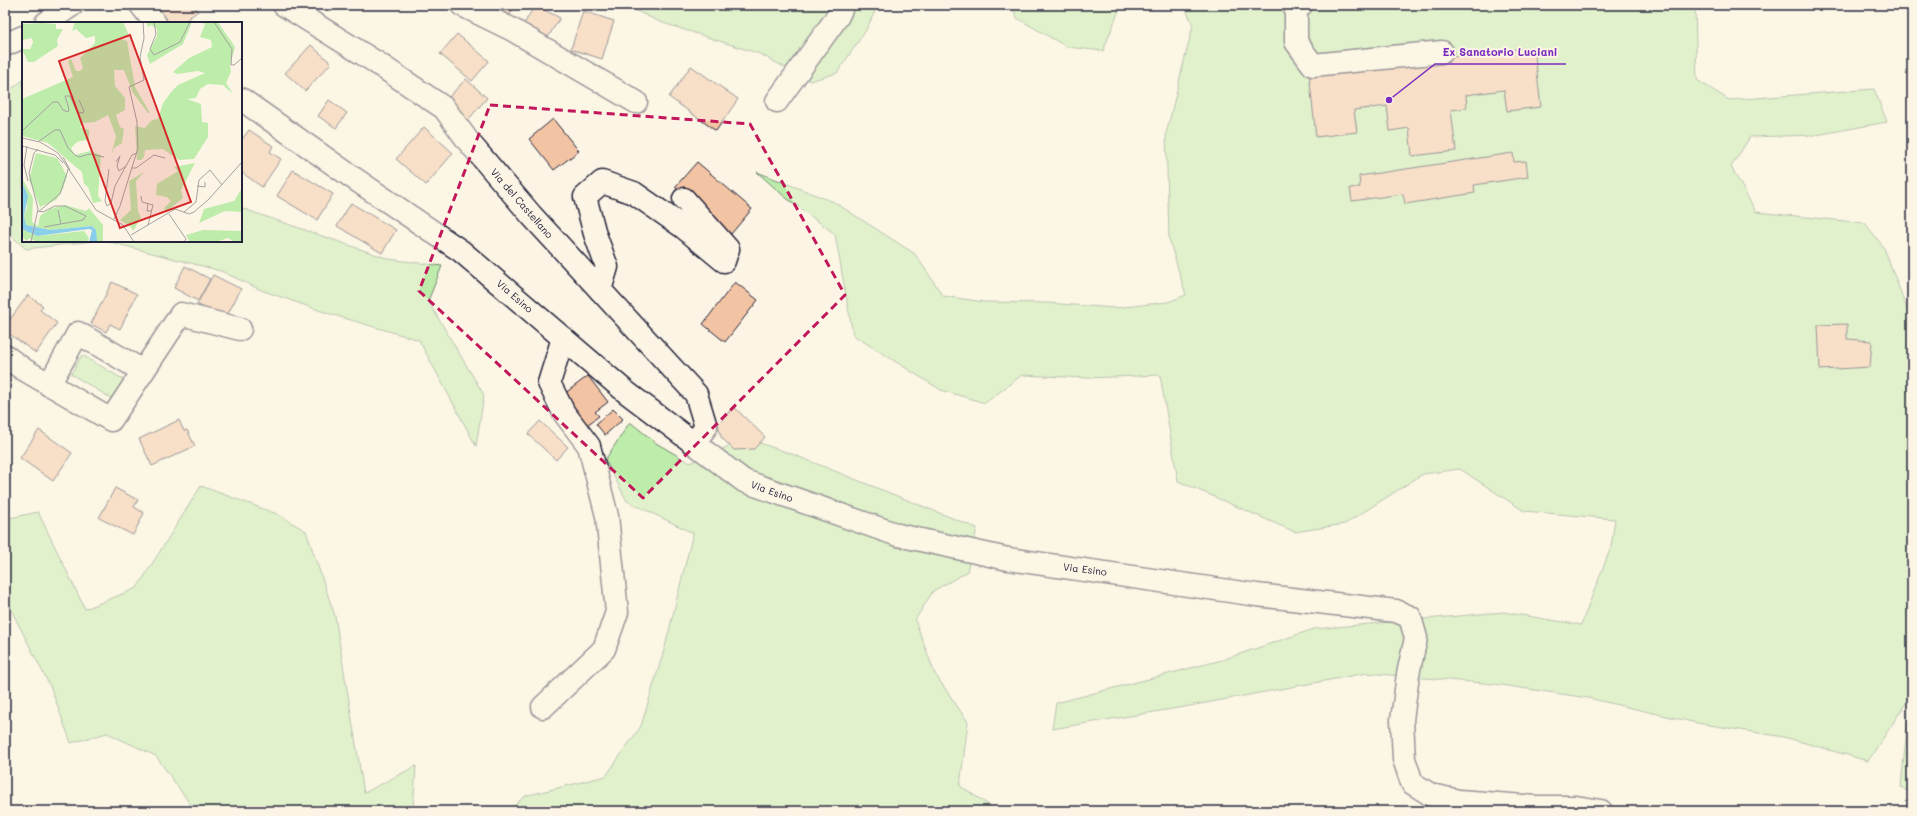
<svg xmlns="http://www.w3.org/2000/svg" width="1917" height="816" font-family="Mali,sans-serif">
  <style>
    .green { fill: #beecab; stroke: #708773 }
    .building { fill: #f3c4a3; stroke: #22223b }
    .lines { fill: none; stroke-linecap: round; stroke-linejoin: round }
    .minor-casing { stroke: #22223b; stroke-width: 25 }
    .major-casing { stroke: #22223b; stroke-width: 25 }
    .minor { stroke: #fcf5e5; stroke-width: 22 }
    .major { stroke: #fcf5e5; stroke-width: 22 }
    .marked { fill: none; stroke: #c2185b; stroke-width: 3; stroke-dasharray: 8 5; stroke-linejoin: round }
    .labels { text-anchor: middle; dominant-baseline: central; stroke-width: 4; stroke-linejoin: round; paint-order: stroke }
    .street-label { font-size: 10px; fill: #22223b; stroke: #fcf5e5 }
    .inset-road { fill: none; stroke: #a5a1a1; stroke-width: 1 }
    .view { fill: #d62828; fill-opacity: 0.15; stroke: #d62828; stroke-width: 2 }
    .inset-edge { fill: none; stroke: #22223b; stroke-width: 2 }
    .leader { fill: none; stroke: #7b2cbf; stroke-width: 1.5 }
    .callout-dot { fill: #7b2cbf; stroke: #fcf5e5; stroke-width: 1.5 }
    .callout-label { font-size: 11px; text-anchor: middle; font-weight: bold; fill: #7b2cbf; stroke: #fcf5e5; stroke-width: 4; stroke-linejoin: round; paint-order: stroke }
  </style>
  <rect width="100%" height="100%" fill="#fcf5e5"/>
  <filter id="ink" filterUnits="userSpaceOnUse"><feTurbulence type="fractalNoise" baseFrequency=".025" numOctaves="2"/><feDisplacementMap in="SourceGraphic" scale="8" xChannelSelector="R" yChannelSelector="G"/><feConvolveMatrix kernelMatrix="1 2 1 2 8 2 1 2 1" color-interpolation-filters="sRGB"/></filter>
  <g filter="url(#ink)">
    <path class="green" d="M624,5H878L866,30L837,73L810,81L760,54L660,22Z
      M1011,5H1121L1103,51L1067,47L1017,18Z
      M1184,5H1695L1697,80L1729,100L1874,89L1887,122L1816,135L1750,137L1731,167L1756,212L1865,223L1884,248L1912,322V794L1901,787L1910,697L1868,761L1784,737L1697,723L1588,698L1495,684L1367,673L1184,707L1052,729L1056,703L1222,660L1314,629L1503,612L1581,625L1611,547L1615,519L1524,511L1460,469L1423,474L1345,524L1295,532L1178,481L1160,375L1088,378L1022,375L985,403L941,390L853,335L835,234L785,197L757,172L834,202L915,254L943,296L984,302L1047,303L1115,308L1168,302L1186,295L1169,239L1166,134L1193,25Z
      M23,80V241H93L26,249L5,230V94Z
      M241,208L389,259L442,266L428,301L484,395L476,446L419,340L327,313L261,290L221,271L106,241H241Z
      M82,355L126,381L114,400L71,374Z
      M630,422L656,443L690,463L736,443L754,441L792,454L977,528L967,572L933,591L915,620L935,674L968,722L960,786L998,811H508L525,796L606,776L641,726L665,647L693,533L627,501L605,460Z
      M201,486L277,514L306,531L335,616L364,793L416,766L413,811H195L156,756L107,733L71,743L51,688L5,598V519L38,512L85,609L137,588Z"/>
    <path class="building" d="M162,5H193L198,11L182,23H166L156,9Z
      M303,5H320L314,13Z
      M491,5H515L510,15Z
      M535,5L560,18L543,45L520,31Z
      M583,11L614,21L602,59L571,49Z
      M457,34L489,61L472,81L440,54Z
      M311,45L331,63L305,91L285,73Z
      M1534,47L1541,107L1507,111L1504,90L1466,95L1467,108L1451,110L1456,151L1412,156L1409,128L1390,131L1387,106L1354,110L1357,132L1316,137L1309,74Z
      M691,66L738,99L716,131L669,97Z
      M466,79L487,98L468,120L446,100Z
      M329,100L347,113L336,128L318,116Z
      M553,119L579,151L554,170L529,139Z
      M424,127L453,153L426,185L396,159Z
      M249,130L273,146L270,152L281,159L262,187L241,172V141Z
      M1513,153L1514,162L1526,161L1528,177L1474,185L1475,193L1405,204L1403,194L1352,201L1350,188L1360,187L1359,176Z
      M697,162L752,209L731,234L675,187Z
      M293,170L333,194L317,220L277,196Z
      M351,203L396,230L382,253L337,226Z
      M185,266L210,279L198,301L174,288Z
      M213,275L241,289L225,319L197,304Z
      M112,282L137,294L120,329L110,324L106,332L91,324Z
      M735,282L758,300L725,342L703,324Z
      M28,295L43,306L40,310L57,323L36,353L5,331V326Z
      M1847,324V339L1872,341L1870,367L1820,370L1818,325Z
      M588,376L608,402L595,412L599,416L583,428L560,397Z
      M734,407L765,437L754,449L734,450L721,437L718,424Z
      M613,409L623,419L605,435L596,424Z
      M179,420L184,431L187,430L195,446L152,466L139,439Z
      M540,421L568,447L556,460L528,434Z
      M39,430L72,453L53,481L20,458Z
      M115,488L138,500L134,507L144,513L133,535L99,518Z"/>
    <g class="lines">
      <defs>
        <path id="minor" d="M141,5L155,23
          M284,5L374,61L444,108L468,141L532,216L696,394L706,427L694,443
          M462,5L511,29L636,102
          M1301,5L1296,8V42L1313,65L1442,52
          M241,99L352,177L461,251L626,392L744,481L898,535L1008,559L1257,595L1396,611L1410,617L1416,638L1408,674L1402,720L1404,759L1412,783L1431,795L1459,801L1536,807H1576L1601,811
          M777,101L838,16L843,5
          M600,290L607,267L595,234L585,197L602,182L634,193L683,227L724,261L728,249L684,199
          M5,356L23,369L111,420L181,314L240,329
          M49,385L78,333L143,371
          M543,707L604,649L617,612L607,516L589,446L564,413L549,383L563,338"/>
        <path id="major" d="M46,23L72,5
          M5,45L23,37"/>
      </defs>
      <use href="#minor" class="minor-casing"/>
      <use href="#major" class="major-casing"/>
      <use href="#minor" class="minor"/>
      <use href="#major" class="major"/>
    </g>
  </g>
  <path d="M0 0H1917V816H0ZM490,105L750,124L845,295L643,498L419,291Z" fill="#fcf5e5" fill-opacity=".55" fill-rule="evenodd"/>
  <path class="marked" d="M490,105L750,124L845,295L643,498L419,291Z"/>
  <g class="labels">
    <g class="street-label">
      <text transform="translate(522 203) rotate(49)">Via del Castellano</text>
      <text transform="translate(515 296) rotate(41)">Via Esino</text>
      <text transform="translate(772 491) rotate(20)">Via Esino</text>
      <text transform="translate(1085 569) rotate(7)">Via Esino</text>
    </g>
  </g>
  <g transform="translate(22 22)">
    <rect width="220" height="220" fill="#fcf5e5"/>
    <path d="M53,0H101L107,13L99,17L105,19L113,65L128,91H126L111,71L102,48H92L93,64L103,76V88L94,93L98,105L102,107L100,121L92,126L89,134L94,114L86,93L73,100L62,101L58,105L67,108V117L55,120L49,126L53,133L68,129L79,133L76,174L80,179L71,181L66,165L62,162L60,150L55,146L26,121L0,114V77L51,55L46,39L49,37L54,49H58L61,46L58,36L73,21V14L64,16L54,7L50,9ZM124,0H170L161,22L128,42L125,33L135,14V7L129,3L126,5ZM178,0H196L213,25L208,43L209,50L204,61L211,72L201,63L186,62L178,67L174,76L165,77L179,82L180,100L186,101V115L172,137L157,138L141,127L123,128L122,135L119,138H115L113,104L123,106L130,98L136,97L141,81L150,69L156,63L183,51L176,49L155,52L151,50L167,36L190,25L189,18L178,15L183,2ZM20,1L34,2V7H41L35,18L36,24L12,40H6L0,27H8L11,21L10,16L0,18V2ZM14,131L35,136L45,154L41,167L34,178L18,185L7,158ZM173,141L159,168L161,176L144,190L142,186L149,179L145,175L134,173L135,162L156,149L152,145ZM122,150L114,159L116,189L119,196L111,209L108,204L98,198L109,188L107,159ZM0,156L11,176L10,200L16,204L18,194L28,187L43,183L64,189L67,186L81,203V220H74V208L70,204L28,208L4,203L2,194L5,185ZM220,166V190L203,189L177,201L182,187L212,179ZM0,207L15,214L62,209L67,216L65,220L13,219L7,216L5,219L0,215ZM181,208L220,209V220H212L206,216L194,220H168L164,213Z" fill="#beecab"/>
    <path d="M0,160L6,174L2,194L4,203L28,208L70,204L74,208L75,219L67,220L70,208L67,207L15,214L0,207Z" fill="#89ceea"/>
    <path class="inset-road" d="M132,0L134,12L128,27L132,33L158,20L168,0M192,0L210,27L209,43H212L220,36M0,109L31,80H36L41,88L46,90L47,87L43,74H48L55,90L61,91L62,89L57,78M0,116L18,120L36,131L74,188L101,203L112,220M17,119L33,108H38L46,126L53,133L57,135L68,132L82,135M0,124L33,133L41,141M5,124L2,143L6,159M41,135L48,148M94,140L98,134L95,144L97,149L104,144M110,146H114L132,133L143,136M87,147L83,179L85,184L89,181L93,164L110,133L115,131M175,164L183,165V160M119,174L120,180L131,183L126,203M126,182L125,189H130M36,188L39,202M17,189L21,190L33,184H43L64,194L61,198L22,205M16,190L38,172L46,148L45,147M162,190L174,180L177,158L188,148L200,163M147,192L164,217L162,220M92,197L98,184L116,126L115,100L107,65L122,58L118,35L122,16L121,0M109,213L153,187L167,192L172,190L187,177L220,140M9,220L16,187L7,151L12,131L16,127"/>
    <path class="view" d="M108,13L169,180L98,206L37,39Z"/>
    <rect width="220" height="220" class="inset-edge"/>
  </g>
  <path class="leader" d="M1389 100L1435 64H1566"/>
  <circle class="callout-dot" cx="1389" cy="100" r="4"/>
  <g class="callout-label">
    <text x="1500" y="56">Ex Sanatorio Luciani</text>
  </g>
  <rect width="1917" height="816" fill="none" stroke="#fcf5e5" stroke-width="20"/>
  <rect x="10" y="10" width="1897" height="796" fill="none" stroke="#22223b" stroke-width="1.5" filter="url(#ink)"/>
</svg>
